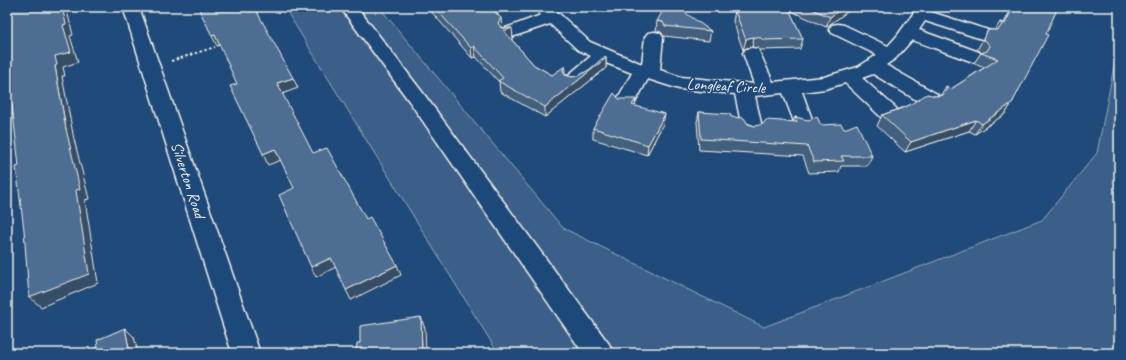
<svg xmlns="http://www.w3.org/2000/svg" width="1126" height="360" font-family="Caveat,sans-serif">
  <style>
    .green { fill: #3a5f88; stroke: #97a8b8 }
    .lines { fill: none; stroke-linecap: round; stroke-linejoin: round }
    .minor-casing { stroke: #f4f1e8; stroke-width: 3 }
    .path { stroke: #f4f1e8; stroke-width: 2; stroke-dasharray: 2.5 2.5; stroke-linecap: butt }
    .minor { fill: #1f4a7a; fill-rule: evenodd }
    .wall { fill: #425f7e; stroke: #f4f1e8 }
    .shaded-wall { fill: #364d66; stroke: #f4f1e8 }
    .building { fill: #4d6e92; stroke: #f4f1e8 }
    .labels { text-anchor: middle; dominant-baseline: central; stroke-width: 3.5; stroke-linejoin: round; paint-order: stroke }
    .street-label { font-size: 16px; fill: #f4f1e8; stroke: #1f4a7a }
  </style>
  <rect width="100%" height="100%" fill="#1f4a7a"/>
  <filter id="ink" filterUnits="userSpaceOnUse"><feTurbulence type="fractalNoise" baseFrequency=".025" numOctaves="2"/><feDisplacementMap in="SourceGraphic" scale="8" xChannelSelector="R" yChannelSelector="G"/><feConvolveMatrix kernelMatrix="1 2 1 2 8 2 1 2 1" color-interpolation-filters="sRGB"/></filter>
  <g filter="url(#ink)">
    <path class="green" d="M284,7H379L563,228L764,327L1042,220L1097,153L1119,41V353H498Z"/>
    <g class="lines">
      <defs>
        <path id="minor" d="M123,7H139L260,353H232Z
          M340,7H357L423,93L609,344L613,353H583L409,101Z
          M480,7H504C500,14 488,15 480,14L478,10Z
          M534,7H552L590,42L642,64L645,37L648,33L654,32L660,33L663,37L660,70L681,77L754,84L743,53L746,49L752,48L758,49L773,82L824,77L858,67L877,55L832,33L829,29L832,25L838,24L844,25L888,46L897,36L918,7H934L931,12L991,31L994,35L991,39L985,40L925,21L919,30L979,52L982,56L979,60L973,62L912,40L896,58L886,65L937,94L940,99L937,104L930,105L923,104L873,74L862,78L896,108L899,113L896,118L889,120L882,118L845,83L825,89L802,92L813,122L810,127L803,129L796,127L783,93L755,96L762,128L759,133L752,135L745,133L742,128L735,94L679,89L648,79L632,108L625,109L618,108L615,103L632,73L606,63C594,73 582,89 566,85L564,81L566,77L591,56L578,50L550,24L509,38L503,37L500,33L503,29L541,15Z"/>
      </defs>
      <use href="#minor" class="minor-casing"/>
      <path class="path" d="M171,61L215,47"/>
      <use href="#minor" class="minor"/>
    </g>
    <path class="wall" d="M427,7H490L502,28L513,39H511L534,65L552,75H565L572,77L578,76L589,70L606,58V68L545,117L500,92L499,82L476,57L472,58L428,8Z
      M741,7H854L826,27L789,10L803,39L800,49L760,50L758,48L752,47L746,48L743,50L733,21L735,11Z
      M1012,7H1058L1012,103L1005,114L975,134L969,131L905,152L877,126L882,115L936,96L941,95L946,86L951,89L985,67L974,63L981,53L980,51L977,50L988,30H995L1000,22L1004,23Z
      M657,21L711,31L709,41L664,36L661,32L656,31Z
      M619,99L635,106L663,124L647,155L593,139V128Z
      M699,112L731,117L755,126L793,122L795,117L821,125L844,129L872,156L867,166H841L839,172L809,173L803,156L699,150L697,122Z"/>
    <path class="shaded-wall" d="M62,7H66L73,35L70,36L78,62L63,67L65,76H62L74,139L89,199L85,200L98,283L41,307L29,297L66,129L55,66V56L63,25Z
      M844,7H854L826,27L830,17Z
      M501,18L502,28L498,33V23Z
      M512,28L513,39L505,42L504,31Z
      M215,35L220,45L217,46L212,36Z
      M754,37L752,47L746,48L743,50L746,40L748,38Z
      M474,46L476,57L472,58L471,48Z
      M606,58V68L545,117V107Z
      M565,66V76L563,70Z
      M293,78L298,88L282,94L277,83Z
      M636,99L635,109L632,105Z
      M1012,103L1005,114L975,134L982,124Z
      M12,105L15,117L7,108V106Z
      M665,114L663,124L647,155L648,145Z
      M976,120L969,131L905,152L911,142Z
      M275,149L281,160L268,165L263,154Z
      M331,258L336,267L316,277L311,267Z
      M397,265L401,275L351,300L346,290Z
      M421,317L425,329L426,353H422Z
      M125,328L134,337L138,353H130Z"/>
    <path class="building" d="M7,7H62L66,24L63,25L71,52L55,56L57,65L55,66L66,129L80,189L76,190L89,274L29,297L24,230L16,167L19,166L12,105L7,106Z
      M198,7H247L250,12L256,10L293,78L277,83L313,153L327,148L366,219L370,217L397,265L346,290L331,258L311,267L279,195L294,188L275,149L263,154L230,86L237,84L215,35L212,36Z
      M434,7H490L501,18L498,23L501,28H512L504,31L534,65L552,75L565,66L563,70L565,75L572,77L578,76L589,70L605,56L606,58L545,107L498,81L503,78L474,46L471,48Z
      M665,7H677L711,31L665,26L663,22L657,21Z
      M741,7H788L803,39L763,40L761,38L754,37L748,38L746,40L735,11Z
      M807,7H844L830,17Z
      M1013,7H1058L1046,34L1048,35L1012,103L982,124L976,120L911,142L882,115L906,107L927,94L936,96L943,95L947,89L946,86L951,89L998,59L981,53L987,51L990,46L986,41L983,39L988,30H998L1002,25L1000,22L1005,24Z
      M614,93L619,99H636L632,105L665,114L648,145L593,128Z
      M699,112L730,114L731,117L744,118L748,124L755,126L763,124L766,120L797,122L795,117L808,120L817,117L821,125L841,124L844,129L857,124L872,156H841L844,161L814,162L807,146L701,139Z
      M421,317L422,353H356L357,343H360V326Z
      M125,328L130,353H84L98,347L97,340Z"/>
  </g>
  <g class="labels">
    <g class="street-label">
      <text transform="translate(726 86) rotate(3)">Longleaf Circle</text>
      <text transform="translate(188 180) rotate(72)">Silverton Road</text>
    </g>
  </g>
  <rect width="1126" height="360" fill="none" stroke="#1f4a7a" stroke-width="24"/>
  <rect x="12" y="12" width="1102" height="336" fill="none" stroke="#f4f1e8" stroke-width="1.5" filter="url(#ink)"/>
</svg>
